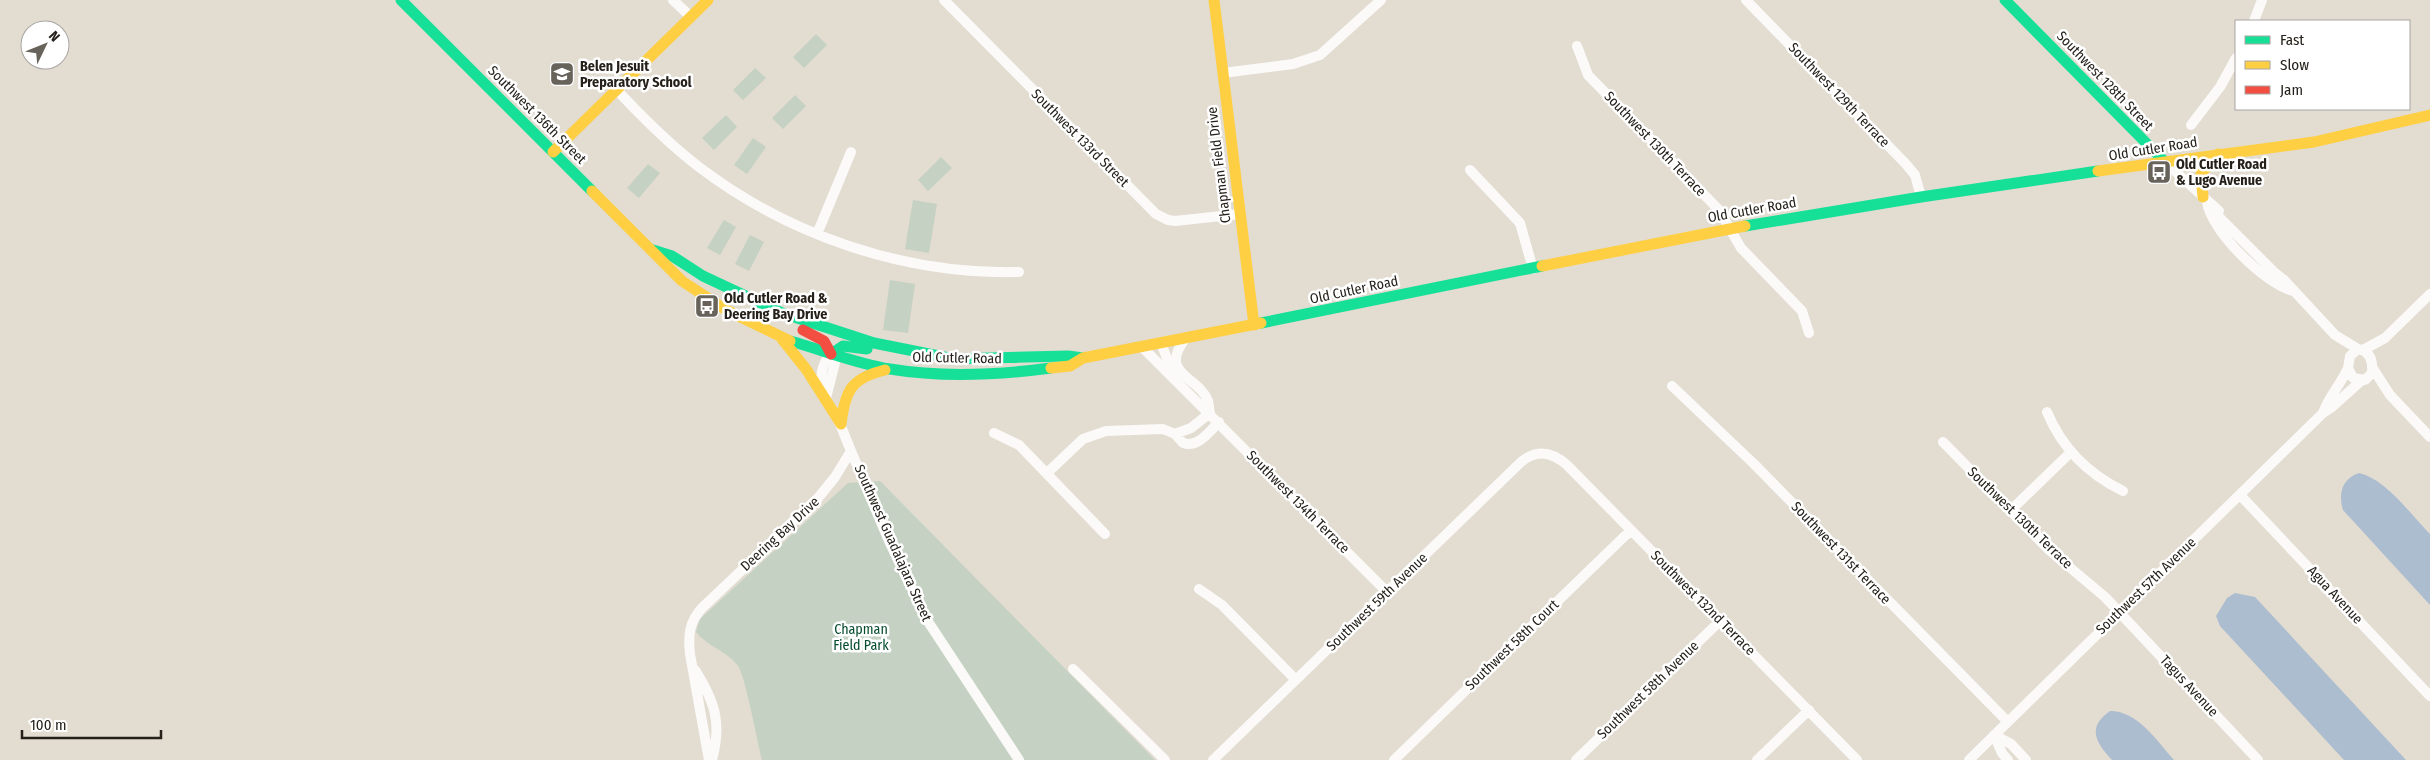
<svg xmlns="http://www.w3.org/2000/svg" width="2430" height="760" font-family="'Fira Sans Condensed',sans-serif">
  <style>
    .green { fill: #c5d2c3 }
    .water { fill: #adbdd0 }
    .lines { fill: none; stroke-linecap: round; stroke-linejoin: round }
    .street { stroke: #fbfaf8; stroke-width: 10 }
    .fast { stroke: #16e098; stroke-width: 11 }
    .slow { stroke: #ffcf43; stroke-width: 11 }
    .jam { stroke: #f24e42; stroke-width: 11 }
    .labels { text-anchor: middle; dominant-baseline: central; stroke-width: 5; stroke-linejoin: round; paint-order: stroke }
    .poi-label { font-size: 14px; font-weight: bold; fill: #25211a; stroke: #fff; text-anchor: start }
    .street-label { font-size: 14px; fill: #25211a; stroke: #fff }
    .park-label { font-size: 14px; fill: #054c2d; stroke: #fff }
  </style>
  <rect width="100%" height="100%" fill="#e2dcd1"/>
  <path class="green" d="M816,34L827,45L804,68L793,57Z
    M755,68L766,78L743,100L733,90Z
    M795,95L806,106L783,129L772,118Z
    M726,115L737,127L714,150L702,138Z
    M753,138L766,147L747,174L734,165Z
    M941,157L952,168L928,191L918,180Z
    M648,164L660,173L639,198L627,188Z
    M913,200L937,204L929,253L905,249Z
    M724,220L736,227L720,255L707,248Z
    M750,235L764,242L749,271L735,264Z
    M890,280L915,284L908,333L883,330Z
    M880,481L1155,760H762C758,744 745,675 738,666C727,651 708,647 696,632L700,619L848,483Z"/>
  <path class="water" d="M2359,473C2386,479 2411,515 2430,534V605L2343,510C2338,493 2342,479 2359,473Z
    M2235,593L2255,597L2406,760H2344L2220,626L2216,616L2227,598Z
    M2110,711C2138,711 2157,741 2174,760H2112C2095,742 2087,727 2110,711Z"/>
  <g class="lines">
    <path class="street" d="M673,0L691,17
      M944,0L1156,214L1168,220L1175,221L1240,214
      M1746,0L1905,163L1915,175L1921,197
      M2254,21L2262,0
      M1577,46L1588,75L1719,210L1741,248L1802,311L1809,333
      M1223,73L1293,64L1320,55L1381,0
      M616,89C642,117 669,144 699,167C790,236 905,275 1019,272
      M2191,125L2220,87L2236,58
      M2166,163L2219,211
      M1470,170L1520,223L1533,269
      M2207,202C2211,231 2265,284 2293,291
      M2213,208L2220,218L2275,273L2284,280L2335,335L2358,349
      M817,234L851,152
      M1185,339C1158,375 1199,376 1208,401C1209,404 1209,409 1210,413
      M1161,343L1168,361L1176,371
      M1142,347L1387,592
      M2358,349C2371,351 2373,362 2372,373L2365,380L2353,378L2348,368L2350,356Z
      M2363,350L2385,338L2430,294
      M2372,367L2390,395L2430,437
      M1672,386L1753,463L2008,722
      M824,393C819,380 821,364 831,354L835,363L826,398
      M2047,412C2062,448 2088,474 2123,491
      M2323,413C2329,396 2341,384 2348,368
      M994,433L1019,445L1105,534
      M1175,434L1191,428L1210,413
      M1943,442L2049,550L2105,597L2258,760
      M851,451L889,541L927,620L1019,760
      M1047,473L1083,439L1106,431L1163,429L1175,434L1183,443C1198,448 1209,432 1219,422
      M2240,495L2430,696
      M2010,511L2071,452
      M1199,589L1222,605L1296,680
      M1073,669L1165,760
      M695,670C715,702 722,723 712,760
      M1994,735L2011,744L2026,760
      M1994,735L2002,753L2008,760
      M709,760L690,654C688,636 689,622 702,608L818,498L835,477L851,451L838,419
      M1213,760L1521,462C1537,449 1552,452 1567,465L1857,760
      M1394,760L1631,530
      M1576,760L1720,621
      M1757,760L1809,710
      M1969,760L2323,413L2332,407L2362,380"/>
    <path class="fast" d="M401,0L592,191
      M2005,0L2166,163
      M1745,226L1921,197L2098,171
      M653,250L672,256L703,276L782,313L874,343L954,359L1068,356L1083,358
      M1261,323L1542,266
      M790,341C823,350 857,364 890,369C944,378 998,375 1051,368
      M831,354L843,346L867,349"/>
    <path class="slow" d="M1214,0L1254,325
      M553,152L708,0
      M2098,171L2314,142L2430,115
      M592,191L682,281L726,310L790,341
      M2203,197L2201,174L2218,154
      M1542,266L1745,226
      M782,339L806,369L841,424
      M1051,368L1070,366L1083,358L1261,323
      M841,424C845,391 851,378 885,370"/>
    <path class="jam" d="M803,330L824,341L831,354"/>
  </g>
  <defs>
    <symbol id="school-square" viewBox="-11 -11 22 22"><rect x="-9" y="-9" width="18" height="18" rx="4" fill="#67625a" stroke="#fff"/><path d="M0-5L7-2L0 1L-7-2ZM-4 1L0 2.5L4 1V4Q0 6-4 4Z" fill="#fff"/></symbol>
    <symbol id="bus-square" viewBox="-11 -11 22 22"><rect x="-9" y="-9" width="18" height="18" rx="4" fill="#67625a" stroke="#fff"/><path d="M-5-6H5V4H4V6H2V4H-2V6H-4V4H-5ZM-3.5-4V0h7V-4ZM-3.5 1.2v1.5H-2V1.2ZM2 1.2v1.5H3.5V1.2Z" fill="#fff"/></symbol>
  </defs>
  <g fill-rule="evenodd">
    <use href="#school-square" x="548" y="60" width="28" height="28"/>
    <use href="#bus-square" x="2145" y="158" width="28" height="28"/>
    <use href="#bus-square" x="693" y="292" width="28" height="28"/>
  </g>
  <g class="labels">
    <g class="poi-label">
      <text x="580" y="66">Belen Jesuit<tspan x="580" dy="16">Preparatory School</tspan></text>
      <text x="2176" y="164">Old Cutler Road<tspan x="2176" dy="16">&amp; Lugo Avenue</tspan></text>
      <text x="724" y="298">Old Cutler Road &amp;<tspan x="724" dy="16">Deering Bay Drive</tspan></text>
    </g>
    <g class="street-label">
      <text transform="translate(2105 81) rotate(46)">Southwest 128th Street</text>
      <text transform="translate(1839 95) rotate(46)">Southwest 129th Terrace</text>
      <text transform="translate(537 115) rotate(45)">Southwest 136th Street</text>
      <text transform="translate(1080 138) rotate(45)">Southwest 133rd Street</text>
      <text transform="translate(1655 144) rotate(46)">Southwest 130th Terrace</text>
      <text transform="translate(2153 149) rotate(-9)">Old Cutler Road</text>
      <text transform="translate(1219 165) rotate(-97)">Chapman Field Drive</text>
      <text transform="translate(1752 210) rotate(-10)">Old Cutler Road</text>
      <text transform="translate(1354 290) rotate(-12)">Old Cutler Road</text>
      <text transform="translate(957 358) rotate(1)">Old Cutler Road</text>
      <text transform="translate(1298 502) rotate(45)">Southwest 134th Terrace</text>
      <text transform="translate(2020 518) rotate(44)">Southwest 130th Terrace</text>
      <text transform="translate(780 534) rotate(-43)">Deering Bay Drive</text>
      <text transform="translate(893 543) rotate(66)">Southwest Guadalajara Street</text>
      <text transform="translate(1841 553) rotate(46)">Southwest 131st Terrace</text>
      <text transform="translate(2146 586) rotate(-44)">Southwest 57th Avenue</text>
      <text transform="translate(2335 595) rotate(47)">Agua Avenue</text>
      <text transform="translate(1377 602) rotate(-44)">Southwest 59th Avenue</text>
      <text transform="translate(1703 603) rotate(45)">Southwest 132nd Terrace</text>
      <text transform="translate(1512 645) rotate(-44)">Southwest 58th Court</text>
      <text transform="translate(2189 686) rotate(47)">Tagus Avenue</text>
      <text transform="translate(1648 690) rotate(-44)">Southwest 58th Avenue</text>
    </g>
    <g class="park-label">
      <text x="861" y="629">Chapman<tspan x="861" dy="16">Field Park</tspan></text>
    </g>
  </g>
  <rect x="2235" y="20" width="175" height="90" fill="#ffffff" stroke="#a8a6a3"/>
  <rect x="2245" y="36" width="25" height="8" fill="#16e098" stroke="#a8a6a3"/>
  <text x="2280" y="45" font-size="15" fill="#25211a">Fast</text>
  <rect x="2245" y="61" width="25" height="8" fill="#ffcf43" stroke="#a8a6a3"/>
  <text x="2280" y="70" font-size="15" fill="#25211a">Slow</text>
  <rect x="2245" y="86" width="25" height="8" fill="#f24e42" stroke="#a8a6a3"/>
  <text x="2280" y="95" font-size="15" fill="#25211a">Jam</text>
  <g transform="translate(45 45) rotate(47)"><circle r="24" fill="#ffffff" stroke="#a8a6a3"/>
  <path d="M0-4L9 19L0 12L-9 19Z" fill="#67625a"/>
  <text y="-8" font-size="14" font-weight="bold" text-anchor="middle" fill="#25211a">N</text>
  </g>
  <path d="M22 730v8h139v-8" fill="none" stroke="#25211a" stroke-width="2.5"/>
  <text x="30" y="730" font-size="15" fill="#25211a" stroke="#ffffff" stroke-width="4" paint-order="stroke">100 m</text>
</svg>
